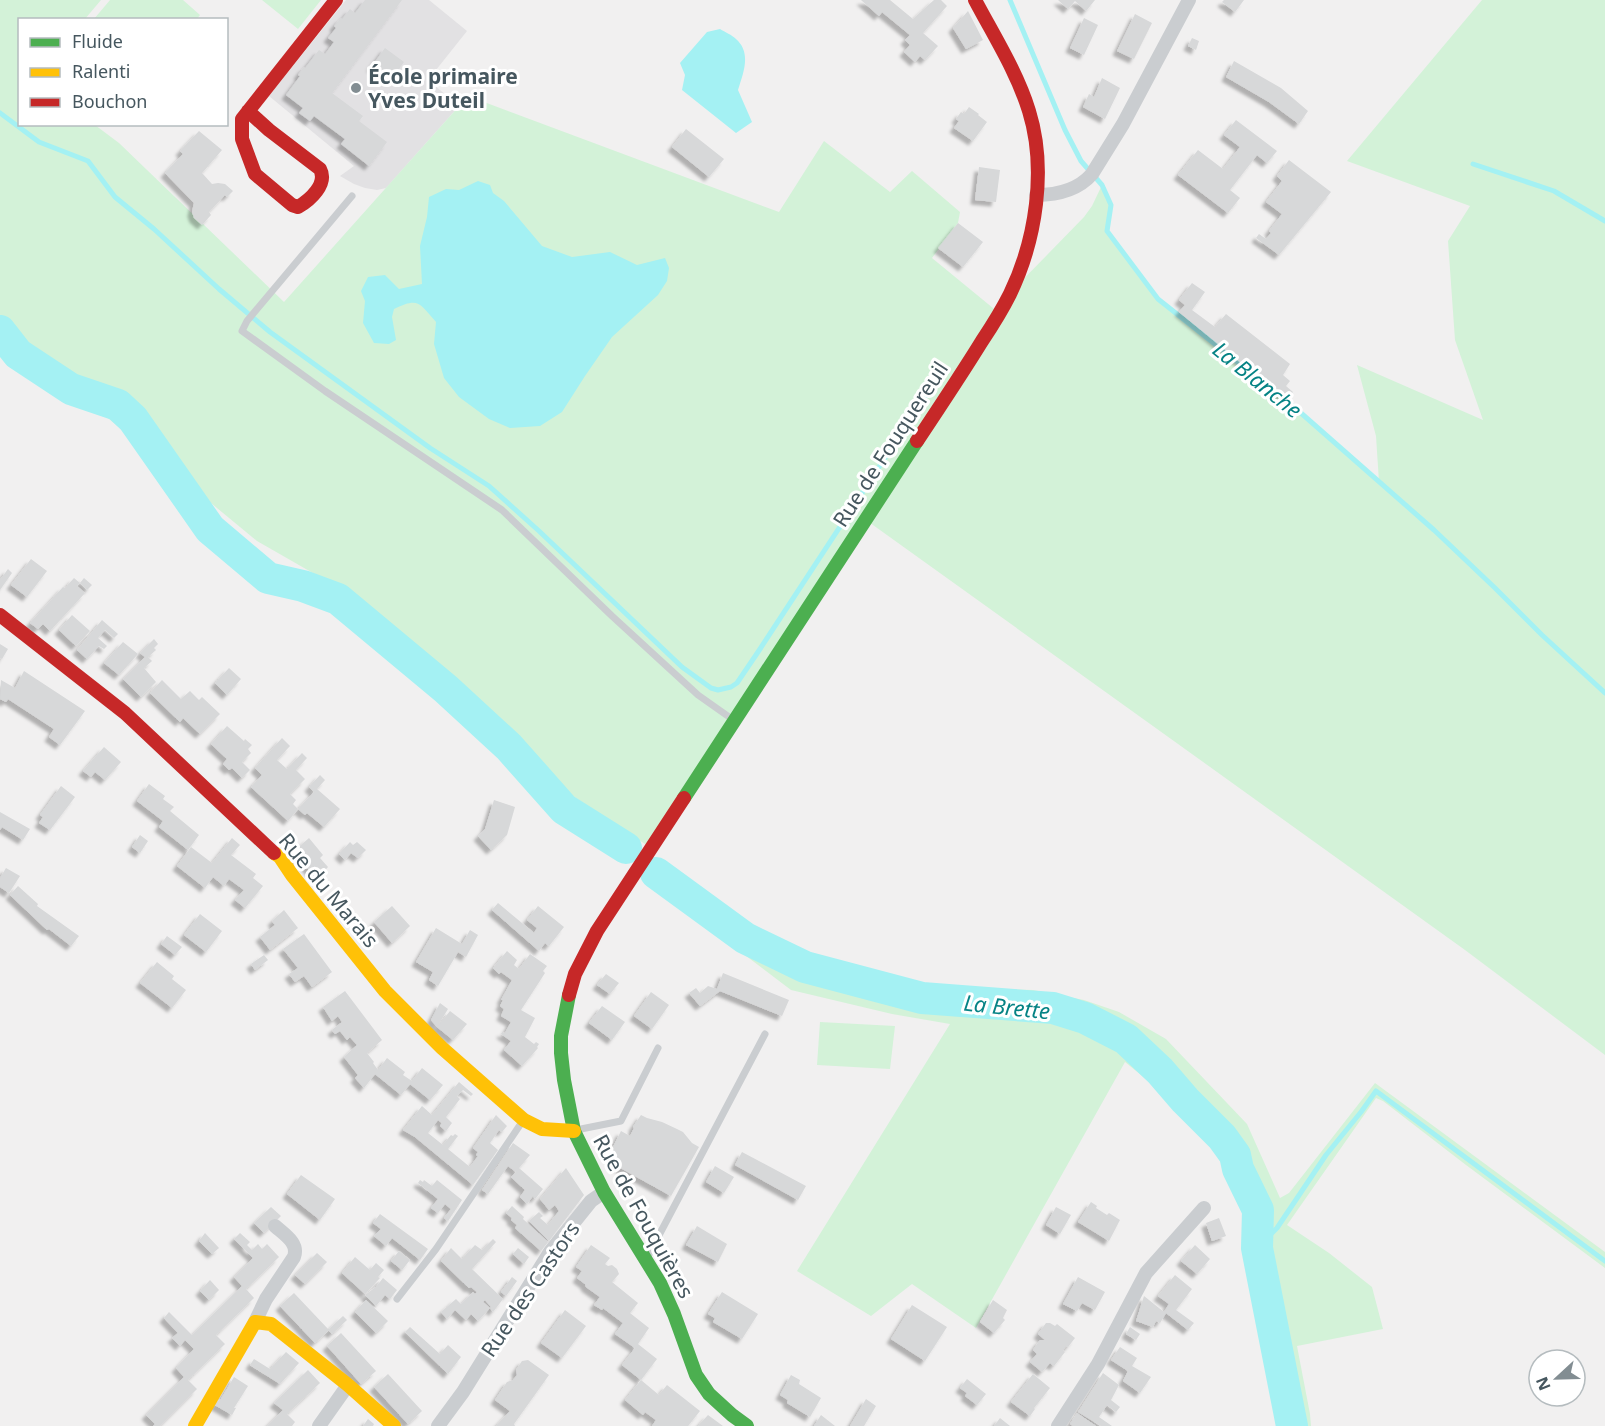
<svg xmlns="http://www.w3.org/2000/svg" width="1605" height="1426" font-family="'Noto Sans',sans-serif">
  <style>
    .education { fill: #e2e1e3 }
    .green { fill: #d3f2d8 }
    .water { fill: #a4f1f3 }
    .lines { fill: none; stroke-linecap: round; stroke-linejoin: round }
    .stream { stroke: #a4f1f3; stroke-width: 5 }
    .river { stroke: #a4f1f3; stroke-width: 32 }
    .building { fill: #d7d8d9; filter: url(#shadow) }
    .lane { stroke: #cacdd0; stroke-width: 7 }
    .street { stroke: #cacdd0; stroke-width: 14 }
    .fast { stroke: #4caf50; stroke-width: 14 }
    .slow { stroke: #ffc107; stroke-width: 14 }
    .jam { stroke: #c62828; stroke-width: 14 }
    .poi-dot { fill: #828d92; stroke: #fff; stroke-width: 2 }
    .labels { text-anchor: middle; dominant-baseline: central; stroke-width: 6; stroke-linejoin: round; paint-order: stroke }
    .poi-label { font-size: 21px; font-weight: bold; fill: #46575f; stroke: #fff; text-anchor: start }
    .street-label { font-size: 21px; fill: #46575f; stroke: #fff }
    .water-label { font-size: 22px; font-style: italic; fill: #058385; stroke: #fff }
  </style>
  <defs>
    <filter id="shadow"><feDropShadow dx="-4.5" dy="4.5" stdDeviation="1.5" flood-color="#0004"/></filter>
  </defs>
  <rect width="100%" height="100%" fill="#f1f0f0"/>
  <path class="education" d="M346,0H429L467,31L428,80L459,106L386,188L377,190L365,188L354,184L340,176L354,166L269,96Z"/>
  <path class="green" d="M0,0H101L85,19L20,20V124L95,125L119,143L284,302L468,96L779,212L824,141L890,192L912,171L960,212L958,223L932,258L999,313L1011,292L1084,217L1092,206L1102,185L1111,205L1107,231L1158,299L1286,400L1379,482L1376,436L1357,365L1483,420L1455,340L1448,241L1470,206L1347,161L1482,0H1605V1055L1465,950L866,520L651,848L561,788L449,672L339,588L257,541L0,329Z
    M110,0H183L200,15L196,20L94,19Z
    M262,0H321L298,29Z
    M666,864L742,918L802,956L918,984L956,988L1033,990L1084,1000L1119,1012L1166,1039L1247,1124L1280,1198L1289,1193L1375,1083L1605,1252V1268L1466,1165L1383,1101L1376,1098L1287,1225L1329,1253L1372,1287L1383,1329L1297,1346L1310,1414L1311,1426H1278L1279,1402L1257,1281L1249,1225L1235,1180L1211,1145L1162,1092L1125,1062L976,1328L912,1284L871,1316L797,1271L950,1024L892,1014L791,990L651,884Z
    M820,1022L895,1026L890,1069L817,1065Z"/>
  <path class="water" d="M720,29C725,32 732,35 736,39C752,53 743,73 738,90L752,122L736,133L682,90L685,75L680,63L707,32Z
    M478,181L490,185L493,193L504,201L542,246L572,257L610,252L637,265L665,258L669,268L667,281L658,295L612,337L585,376L562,412L540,426L510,428L489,419L459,397L444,378L434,344L436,322C419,303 419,297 394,309L392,317L396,340L389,344L374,343L363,323L365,301L361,291L368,277L385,275L399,289L422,284L420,246L427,217L429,197L446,189L459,190Z"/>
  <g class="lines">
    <path class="stream" d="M1010,0L1065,130L1081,161L1102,185L1111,205L1107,231L1158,299L1293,406L1434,530L1495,588L1542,635L1605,693
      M0,113L39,142L88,161L115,197L154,229L219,289L270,332L430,448L489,486L539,531L682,667L711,688L718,690L731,687L737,683L758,652L936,380
      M1473,164L1554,191L1605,221
      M1257,1248L1277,1228L1326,1155L1361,1112L1376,1091L1605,1261"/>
    <path class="river" d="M0,331L18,354L71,389L118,405L133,419L210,529L268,578L303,586L338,599L446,689L509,747L564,809L626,848
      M656,873L745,938L805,967L922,998L1053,1008L1085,1018L1126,1039L1160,1071L1185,1100L1222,1137L1235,1155L1238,1169L1258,1210L1257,1248L1292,1426"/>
  </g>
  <path class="building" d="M365,0H402L332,93L363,116L359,121L387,142L369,166L341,144L345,139L314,116L310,121L299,113L303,108L286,95L300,76L298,75L304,67L305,68L319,50L325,54L334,42L328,38L336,28L334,26L341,18L342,19L350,9L355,13Z
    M861,0H890L913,19L934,0H941L947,6L923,33L938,46L925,60L920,56L915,62L904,52L910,45L905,40L910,35L882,12L879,16Z
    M1058,0H1095L1086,11L1075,1L1068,9Z
    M1224,0H1244L1235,12L1222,2Z
    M968,11L983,40L966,49L953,28Z
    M1135,14L1152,23L1134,59L1117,51Z
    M1084,18L1098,25L1084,55L1070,48Z
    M1192,38L1199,41L1196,50L1188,46Z
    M385,48L404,62L390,81L371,67Z
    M1234,61L1281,88L1308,111L1299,124L1269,102L1226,77Z
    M1102,78L1120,88L1105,119L1083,107L1089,94L1094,97Z
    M969,107L979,114L978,115L987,122L973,141L954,128L959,121L956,119L961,112L964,114Z
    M1236,120L1277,151L1267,163L1257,155L1230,190L1240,198L1228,213L1178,175L1198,150L1223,169L1240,147L1224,135Z
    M686,129L724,159L709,177L672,147Z
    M199,131L222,150L202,173L212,184L218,183L225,184L233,191L227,197L225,195L209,212L211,215L202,225L194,218L192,212L194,203L165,173L183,154L180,151Z
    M1289,160L1331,192L1279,255L1256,238L1259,234L1266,239L1271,233L1269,231L1282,214L1266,202L1282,181L1277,176Z
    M979,167L1000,170L996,202L975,200Z
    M958,223L983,242L963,267L938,248Z
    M1192,283L1205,292L1192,310L1215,327L1226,314L1290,364L1283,375L1290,381L1286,386L1293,392L1286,400L1179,312L1185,305L1179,300Z
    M31,559L47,571L27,597L11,585Z
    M8,569L12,573L0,590V580Z
    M74,578L80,583L84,578L92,585L87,590L80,583L77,586L85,593L50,631L43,624L38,629L30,623L63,587L65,588Z
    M72,615L90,631L76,646L59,630Z
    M102,620L118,634L114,638L105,630L98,638L107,646L104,649L99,646L87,659L77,650Z
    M154,639L158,644L154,648L156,650L148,657L152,661L144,668L156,682L141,697L123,679L145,657L140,653Z
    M123,642L138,654L119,675L104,663Z
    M0,644L8,649L2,659L0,658Z
    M229,668L241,679L227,695L215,683Z
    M24,671L85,711L60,745L49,737L54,729L8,699L6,702L0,699L1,680L15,688Z
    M162,680L181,699L190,691L199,700L202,697L220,714L200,734L183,718L180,722L150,693Z
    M227,726L244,741L245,739L252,745L248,749L251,753L242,762L250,770L242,778L232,768L229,770L223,764L227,759L211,744Z
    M282,738L290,746L277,760L287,769L302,753L307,758L296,770L305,779L290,794L296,800L293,804L298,809L288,821L251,787L262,775L255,768Z
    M104,747L121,762L105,780L95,772L91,777L83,771Z
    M320,775L325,780L317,789L340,809L324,827L307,813L305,815L298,809L314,792L309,787Z
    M149,784L165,796L163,799L174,807L170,811L199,835L188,850L159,827L163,821L137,801Z
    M61,786L75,797L50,830L39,823L43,817L40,815Z
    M494,800L515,807L507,835L491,850L478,836L485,829Z
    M0,812L30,829L23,840L2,827L0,830Z
    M140,835L148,841L140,853L132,847Z
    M232,838L240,845L231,855L256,874L253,878L263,886L245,908L235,900L244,890L229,879L224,886L213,877L205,888L177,866L191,847L212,863Z
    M309,838L323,855L320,858L328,867L317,879L293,852Z
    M350,842L353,845L357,842L366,850L358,858L351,853L345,860L339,854Z
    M6,868L20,876L9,893L0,887V878Z
    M18,886L38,904L37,906L79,936L71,946L49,929L47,930L10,895Z
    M498,903L534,933L537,928L527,920L538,906L564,927L549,946L545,943L539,951L492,910Z
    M392,906L410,926L392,943L374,922Z
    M284,910L298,928L270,950L260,937L275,925L272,921Z
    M200,914L222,931L206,952L184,935Z
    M436,928L462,944L470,930L478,935L466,957L458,952L438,986L429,980L433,972L416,962Z
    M304,934L332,972L312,987L304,976L295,982L289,974L298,968L283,949Z
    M167,936L182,947L175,955L161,944Z
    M507,951L517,960L514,965L519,969L530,954L547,966L543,971L545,973L521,1010L535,1018L525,1037L534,1044L536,1042L539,1044L537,1047L538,1048L522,1066L504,1050L511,1041L501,1034L502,1032L505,1033L511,1022L501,1016L504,1009L500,1006L503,1000H501L512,980L501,972L499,974L493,968Z
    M264,955L268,960L255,970L251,964Z
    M157,962L174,976L172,979L186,990L172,1008L140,983Z
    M723,973L789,1000L782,1016L720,991L700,1006L689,993L696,988L700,993L708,986L717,989Z
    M606,974L619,983L610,994L597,985Z
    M345,991L382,1040L367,1053L374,1062L373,1063L378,1070L387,1058L405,1072L403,1075L412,1081L422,1068L443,1085L430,1100L410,1084L401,1095L375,1074L364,1088L355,1078L358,1075L344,1057L357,1045L350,1037L347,1040L340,1031L335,1034L332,1030L342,1022L338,1016L332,1021L323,1007Z
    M651,992L669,1005L652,1029L634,1016Z
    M440,1003L448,1009L437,1027L431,1020Z
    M602,1006L625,1022L612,1040L589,1023Z
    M450,1011L467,1024L453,1040L437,1027Z
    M459,1082L473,1094L471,1096L463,1090L457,1096L460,1099L446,1117L452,1123L446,1131L440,1126L442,1123L438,1120L428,1133L443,1145L451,1135L453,1136L455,1134L458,1136L448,1149L470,1167L478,1156L476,1155L478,1152L473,1148L496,1115L507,1126L502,1132L499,1130L490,1143L498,1150L473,1185L415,1137L403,1130L422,1106L432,1115Z
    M641,1115L647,1118L662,1122L677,1129L683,1132L692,1143L699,1147L671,1196L615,1165L618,1160L609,1155L621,1131L630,1136L634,1128L633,1127Z
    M513,1143L530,1155L519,1168L543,1189L535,1199L533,1196L527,1204L520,1197L525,1190L511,1177L516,1172L508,1166L488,1194L482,1190Z
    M742,1152L806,1186L798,1200L735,1165Z
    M715,1166L734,1177L724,1193L706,1182Z
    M566,1168L584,1195L549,1241L529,1221L539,1212L543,1216L540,1218L548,1225L559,1211L555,1205L549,1210L540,1199Z
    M301,1175L335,1199L320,1220L287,1194Z
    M420,1180L423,1182L424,1180L432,1186L437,1180L462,1200L448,1221L444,1218L451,1209L445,1204L438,1213L431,1208L438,1199L418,1183Z
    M1091,1202L1097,1206L1096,1208L1107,1215L1109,1213L1120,1220L1109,1241L1078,1222Z
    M512,1206L524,1217L523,1219L548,1242L541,1251L515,1228L517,1225L511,1220L512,1218L506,1213Z
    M271,1207L281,1216L264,1233L254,1223Z
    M1056,1207L1071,1215L1060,1234L1046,1225Z
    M380,1214L428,1249L420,1260L392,1238L386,1246L374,1236L381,1229L373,1223Z
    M1219,1218L1226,1236L1212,1241L1206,1223Z
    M697,1226L727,1244L718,1262L686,1245Z
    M205,1233L219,1248L212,1254L199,1241Z
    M240,1233L250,1242L247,1245L252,1250L258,1244L262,1249L267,1244L279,1257L246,1289L254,1298L216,1335L225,1344L188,1380L197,1389L160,1426H153L155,1424L146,1415L184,1377L176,1368L194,1349L185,1340L180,1346L172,1338L178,1333L164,1318L169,1312L192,1335L242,1286L234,1277L253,1258L234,1239Z
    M493,1239L496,1242L472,1269L503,1299L493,1312L490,1308L491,1307L485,1300L483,1302L490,1308L478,1321L471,1314L466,1320L455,1310L447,1319L441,1312L456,1299L461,1304L473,1292L475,1294L477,1292L471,1287L469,1288L441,1261L451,1248L462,1259L475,1245L482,1250Z
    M591,1245L610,1258L605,1264L608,1266L612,1265L617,1269L619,1274L612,1282L638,1303L630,1313L649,1328L638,1344L657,1359L641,1380L659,1395L667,1385L700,1411L688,1426H652L656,1420L645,1412L643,1415L625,1400L641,1380L622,1365L635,1348L615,1334L623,1323L603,1308L602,1310L594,1305L600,1297L586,1287L585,1284L577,1278L582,1271L576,1267Z
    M1195,1245L1210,1259L1197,1274L1181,1261Z
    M518,1248L529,1257L524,1264L513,1254Z
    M399,1251L410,1260L402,1270L391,1261Z
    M317,1253L327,1262L305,1284L295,1275Z
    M355,1257L370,1270L376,1263L384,1270L378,1277L380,1278L365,1294L342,1273Z
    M1175,1275L1192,1289L1176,1310L1194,1323L1188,1330L1166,1313L1160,1323L1156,1321L1153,1327L1136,1321L1144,1296L1164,1312L1169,1304L1158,1296Z
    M512,1277L517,1281L506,1296L501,1292Z
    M1078,1277L1105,1292L1095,1310L1082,1303L1077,1311L1063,1304Z
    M383,1278L397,1290L390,1299L385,1295L376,1306L365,1295L376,1287Z
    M210,1280L219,1290L209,1300L200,1291Z
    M722,1292L758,1314L742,1339L713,1322L715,1318L708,1314Z
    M294,1293L329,1330L315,1343L280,1306Z
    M366,1300L388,1321L376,1333L355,1312Z
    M993,1300L1007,1310L1003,1318L1005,1320L994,1333L980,1322Z
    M912,1305L947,1327L925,1361L891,1339Z
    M565,1310L586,1326L562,1358L541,1343Z
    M343,1316L347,1320L332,1334L328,1330Z
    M1046,1323H1050L1055,1326L1057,1324L1075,1338L1068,1347L1066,1346L1063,1350L1065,1352L1054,1366L1050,1363L1042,1372L1030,1362L1037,1354L1033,1350L1040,1340H1045L1038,1334Z
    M410,1327L440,1354L448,1345L461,1357L448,1374L405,1332Z
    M1130,1327L1140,1334L1136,1340L1126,1334Z
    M341,1333L376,1371L361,1384L327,1346Z
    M1120,1347L1137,1358L1132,1366L1151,1377L1140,1393L1123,1381L1128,1371L1111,1360Z
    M286,1352L299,1363L280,1384L250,1365L254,1359L270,1369Z
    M528,1360L549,1375L514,1424L515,1426H496L510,1411L495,1400L507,1382L513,1380L517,1375L516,1370L522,1361Z
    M308,1370L320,1383L287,1414L295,1422L292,1426H267L283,1410L274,1403Z
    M1103,1373L1119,1385L1111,1400L1120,1407L1116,1412L1107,1405L1099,1417L1112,1426H1101L1078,1412Z
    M388,1374L422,1411L408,1424L374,1387Z
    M1033,1374L1050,1388L1034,1408L1035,1409L1030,1416L1011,1402Z
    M791,1375L800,1380L799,1384L821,1398L810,1417L787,1403L788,1400L780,1395Z
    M234,1377L248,1386L234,1408H236L232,1415L213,1404L221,1399Z
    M967,1379L986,1394L977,1405L965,1396L967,1393L960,1388Z
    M866,1399L876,1406L864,1426H850Z
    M1077,1413L1096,1426H1073L1070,1424Z
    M708,1415L723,1426H698Z
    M821,1415L835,1426H814Z
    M1000,1418L1010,1426H994Z
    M368,1419L374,1424L373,1426H363Z"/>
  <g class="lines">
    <path class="lane" d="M352,196L247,321L242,331L325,391L502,510L612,616L698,695L732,719
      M576,1130L621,1121L658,1048
      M647,1258L765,1034
      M397,1299L436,1249L522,1122"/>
    <path class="street" d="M1036,195C1057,195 1078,190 1092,174L1123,124L1189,0
      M255,1322L266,1299L294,1257C299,1243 285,1235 275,1226
      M319,1426L348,1385
      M438,1426L463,1392L550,1252L591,1201L604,1192
      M1058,1426L1098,1364L1146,1273L1204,1208"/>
    <path class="fast" d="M684,798L917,441
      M569,995L561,1036V1053L564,1080L574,1131L604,1192L660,1283L674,1314L696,1375L709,1394L732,1415L747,1426"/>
    <path class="slow" d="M274,853L280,857L292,875L385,991L442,1048L524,1120L542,1129L574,1131
      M195,1426L255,1322L271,1324L348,1385L394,1426"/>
    <path class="jam" d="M248,111L269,130L320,169C328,184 310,200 298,207L292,205L255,174L242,139V119L336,0
      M917,441C939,408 961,375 982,341C992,326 1002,310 1010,294C1036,240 1047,169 1029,111C1017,72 994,36 975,0
      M0,615L125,713L274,853
      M569,995L575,974L597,931L684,798"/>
  </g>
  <circle class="poi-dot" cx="356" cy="88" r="6"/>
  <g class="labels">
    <g class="poi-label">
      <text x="368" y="76">École primaire<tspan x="368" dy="24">Yves Duteil</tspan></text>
    </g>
    <g class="street-label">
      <text transform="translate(890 444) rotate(-57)">Rue de Fouquereuil</text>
      <text transform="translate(329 890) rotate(50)">Rue du Marais</text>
      <text transform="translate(644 1216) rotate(61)">Rue de Fouquières</text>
      <text transform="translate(530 1289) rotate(-56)">Rue des Castors</text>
    </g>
    <g class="water-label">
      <text transform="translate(1258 379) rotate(39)">La Blanche</text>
      <text transform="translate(1007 1006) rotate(6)">La Brette</text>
    </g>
  </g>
  <rect x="18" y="18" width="210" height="108" fill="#ffffff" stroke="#b5bcbf" stroke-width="1.5"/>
  <rect x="30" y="38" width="30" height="9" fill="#4caf50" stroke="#b5bcbf" stroke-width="1.5"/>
  <text x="72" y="48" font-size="18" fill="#46575f">Fluide</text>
  <rect x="30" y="68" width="30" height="9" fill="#ffc107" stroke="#b5bcbf" stroke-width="1.5"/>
  <text x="72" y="78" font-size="18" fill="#46575f">Ralenti</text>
  <rect x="30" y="98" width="30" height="9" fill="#c62828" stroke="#b5bcbf" stroke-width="1.5"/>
  <text x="72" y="108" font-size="18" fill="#46575f">Bouchon</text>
  <g transform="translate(1557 1378) rotate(248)"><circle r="28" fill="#ffffff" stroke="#b5bcbf" stroke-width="1.5"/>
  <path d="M0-4.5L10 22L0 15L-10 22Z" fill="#828d92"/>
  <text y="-9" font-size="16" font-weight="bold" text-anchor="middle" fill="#46575f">N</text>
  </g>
</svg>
